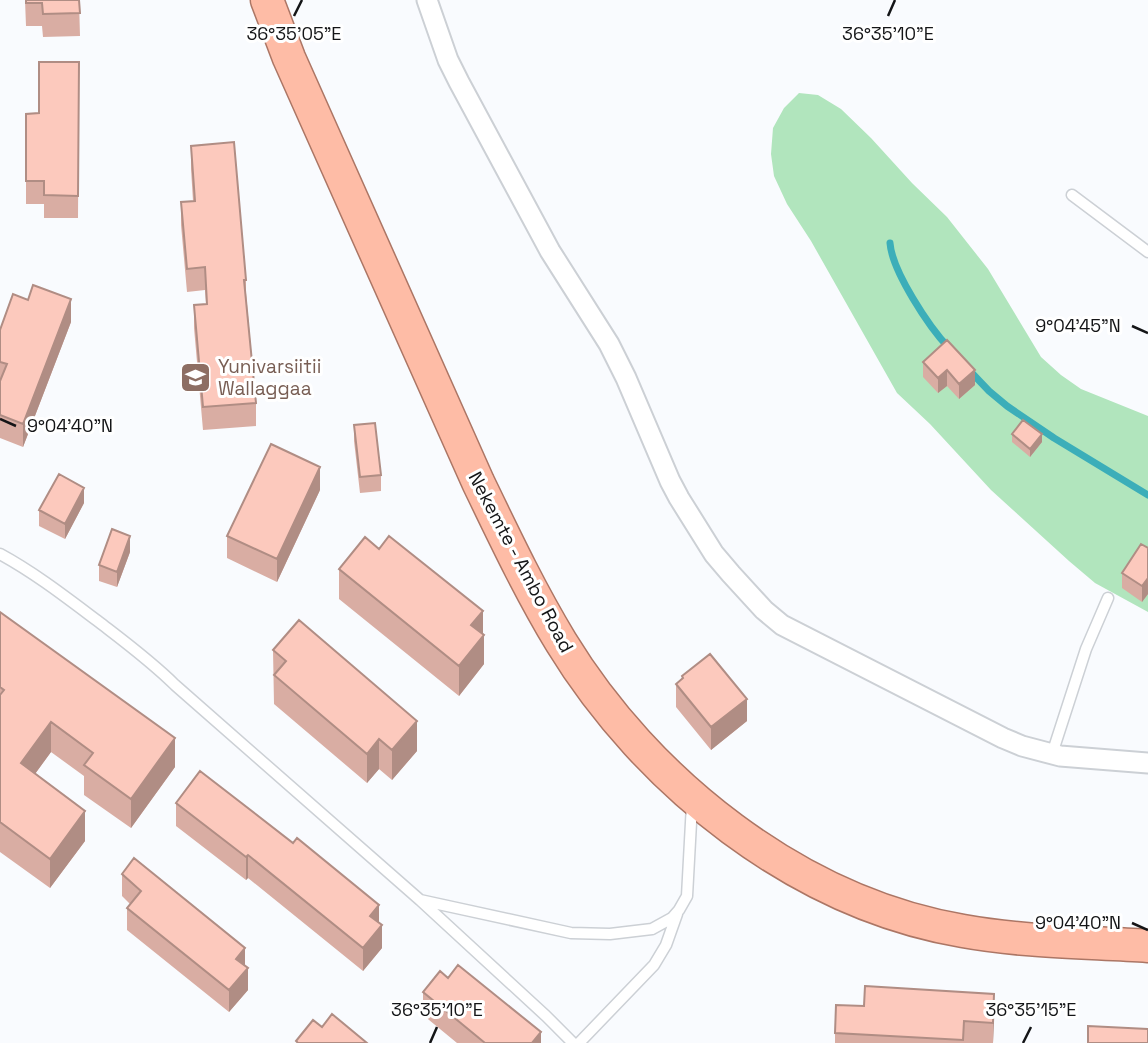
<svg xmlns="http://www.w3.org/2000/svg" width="1148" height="1043" font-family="'Space Grotesk',sans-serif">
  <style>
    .green { fill: #b1e5bd }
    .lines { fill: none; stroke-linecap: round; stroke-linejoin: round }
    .stream { stroke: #3caeb9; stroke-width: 7 }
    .service-casing { stroke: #ccd0d5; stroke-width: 13 }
    .minor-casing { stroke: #ccd0d5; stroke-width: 23 }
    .trunk-casing { stroke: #ac7665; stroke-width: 35 }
    .service { stroke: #fff; stroke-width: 10 }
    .minor { stroke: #fff; stroke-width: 19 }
    .trunk { stroke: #febca6; stroke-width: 32 }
    .wall { fill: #d9ada3 }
    .shaded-wall { fill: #b08d84 }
    .building { fill: #fcc9bd; stroke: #b08d84; stroke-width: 2 }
    .ticks { fill: none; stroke: #141517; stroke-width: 2.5 }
    .labels { text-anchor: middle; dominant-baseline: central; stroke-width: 6; stroke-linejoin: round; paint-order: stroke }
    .education-label { font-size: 19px; fill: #785e54; stroke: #fff; text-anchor: start }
    .street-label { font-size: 19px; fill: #141517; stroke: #fff }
    .ticks-label { font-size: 18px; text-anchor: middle; fill: #141517; stroke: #fff; stroke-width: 6; stroke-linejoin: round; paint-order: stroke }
  </style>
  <rect width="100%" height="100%" fill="#f9fbfe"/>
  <path class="green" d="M799,93L818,95L841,109L871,138L912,183L947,217L988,269L1041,357L1061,375L1081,389L1148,416V612L1095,583L1069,561L991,490L930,424L897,393L811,241L787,204L774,176L771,154L773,128L784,108Z"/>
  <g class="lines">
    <path class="stream" d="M890,243C892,271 929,327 949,348
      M969,370L989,391L1007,406L1054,438L1148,495"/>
    <defs>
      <path id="service" d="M1072,195L1148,252
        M0,554C35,573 67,598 99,622C125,642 152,662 175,685L420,900L546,1016L573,1043
        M1052,754L1086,649L1108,598
        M420,900L571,933L610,934L652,929L672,918L679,910L687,896L692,804
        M579,1043L654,965L666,945L677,914"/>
      <path id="minor" d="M427,0L448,60L459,82L550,251L609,344L626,378L670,481L679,498L714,554L731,574L764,610L782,625L1003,738L1022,746L1060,756L1148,763"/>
      <path id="trunk" d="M267,0L289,58L478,482C504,536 530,591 561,642C647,783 798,903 963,931C1024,942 1087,942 1148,946"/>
    </defs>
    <use href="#service" class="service-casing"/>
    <use href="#minor" class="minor-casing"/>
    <use href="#trunk" class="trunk-casing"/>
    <use href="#service" class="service"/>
    <use href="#minor" class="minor"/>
    <use href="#trunk" class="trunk"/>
  </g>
  <path class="wall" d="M25,0H79L80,36L43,37L42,26H26Z
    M79,62L78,218H44V204H26V114L39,113Z
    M191,146L246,280V293L256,403V426L203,430L194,328V305L206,304L205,290L187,292L181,225V202L193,201L191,169Z
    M28,300L71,322L23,447L0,438V330Z
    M947,340L975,385L959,399L947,386L938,393L923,377V362Z
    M354,425L381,475V491L360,493L354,441Z
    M1012,434L1042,442L1030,457L1012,442Z
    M320,490L277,582L227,558V536Z
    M84,503L65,539L39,526V510Z
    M1148,548V594L1142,602L1122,588V573Z
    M130,552L117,587L99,581V565Z
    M339,569L484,664L459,696L339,599Z
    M0,612L175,767L131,828L84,795V776L51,752L35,774L85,841L50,888L0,852Z
    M273,650L417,751L392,780L379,769L367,783L274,704Z
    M682,676L747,721L711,750L676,707V684L682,678Z
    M176,803L379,923L382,948L363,971L248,878L246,880L176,826Z
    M122,874L245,966L248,990L229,1012L127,930V908L130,904L122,896Z
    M448,978L541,1043H457L423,1015V992Z
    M864,1006L994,1017L993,1043H835V1033Z"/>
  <path class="shaded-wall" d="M71,299V322L23,447V424Z
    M947,370V386L938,393V378Z
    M975,370V385L959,399V384Z
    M1042,434V442L1030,457V449Z
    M320,467V490L277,582V559Z
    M84,488V503L65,539V524Z
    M130,536V552L117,587V572Z
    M1148,578V594L1142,602V586Z
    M483,611V637L484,635V664L459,696V666L471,625Z
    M747,699V721L711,750V727Z
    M417,721V751L392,780V750Z
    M51,722V752L21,793V763Z
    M175,738V767L131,828V799Z
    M379,739V769L367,783V754Z
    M85,811V841L50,888V859Z
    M248,855V878L246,880V857Z
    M379,905V928L370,916Z
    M382,925V948L363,971V948Z
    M245,948V969L236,959Z
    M248,968V990L229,1012V990Z
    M994,994V1017L993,1043V1023Z
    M541,1032V1043H532Z"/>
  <path class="building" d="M26,0H79L80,13L43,14L42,3H26Z
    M39,62H79L78,196L44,195V181H26V114L39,113Z
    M234,142L246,280H244L256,403L203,407L194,305L207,304L205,267L187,269L181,202L195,201L191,146Z
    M33,285L71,299L23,424L0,415V381L7,364L0,362V330L13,294L28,300Z
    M947,340L975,370L959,384L947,370L938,378L923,362Z
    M1023,420L1042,434L1030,449L1012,434Z
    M375,423L381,475L360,477L354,425Z
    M271,444L320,467L277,559L227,536Z
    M59,474L84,488L65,524L39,510Z
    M112,529L130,536L117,572L99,565Z
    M389,536L483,611L471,625L484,635L459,666L339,569L365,537L379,549Z
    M1141,544L1148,548V578L1142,586L1122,573Z
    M0,612L175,738L131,799L84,765L93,753L51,722L21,763L85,811L50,859L0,822V695L4,690L0,687Z
    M299,620L417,721L392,750L379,739L367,754L274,675L286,661L273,650Z
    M710,654L747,699L711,727L676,684L683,678L682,676Z
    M200,771L293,843L297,838L379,905L370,916L382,925L363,948L248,855L246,857L176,803Z
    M134,858L245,948L236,959L248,968L229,990L127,908L141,891L122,874Z
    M458,965L541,1032L532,1043H485L423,992L440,971L448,978Z
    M865,986L994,994L993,1023L964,1021L963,1040L835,1033L836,1005L864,1006Z
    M332,1014L367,1043H298L296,1041L313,1020L322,1027Z
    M1088,1026L1148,1029V1043H1088Z"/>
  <path class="ticks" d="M294,16L302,0M888,16L895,0M1132,326L1148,333M0,419L16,426M1132,923L1148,930M430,1043L437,1027M1023,1043L1031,1027"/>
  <defs>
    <symbol id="university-square" viewBox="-11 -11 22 22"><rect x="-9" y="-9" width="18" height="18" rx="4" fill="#8d6e63" stroke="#fff"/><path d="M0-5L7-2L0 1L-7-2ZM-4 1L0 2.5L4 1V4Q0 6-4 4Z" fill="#fff"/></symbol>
  </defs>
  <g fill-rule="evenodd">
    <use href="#university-square" x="178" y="360" width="35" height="35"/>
  </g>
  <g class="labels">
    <g class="education-label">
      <text x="218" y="366">Yunivarsiitii<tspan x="218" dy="22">Wallaggaa</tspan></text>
    </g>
    <g class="street-label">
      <text transform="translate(521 562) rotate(62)">Nekemte - Ambo Road</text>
    </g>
  </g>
  <g class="ticks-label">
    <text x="294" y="40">36°35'05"E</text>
    <text x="888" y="40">36°35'10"E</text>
    <text x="1078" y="332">9°04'45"N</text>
    <text x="70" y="432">9°04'40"N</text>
    <text x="1078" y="929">9°04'40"N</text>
    <text x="437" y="1016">36°35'10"E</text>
    <text x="1031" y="1016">36°35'15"E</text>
  </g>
</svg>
